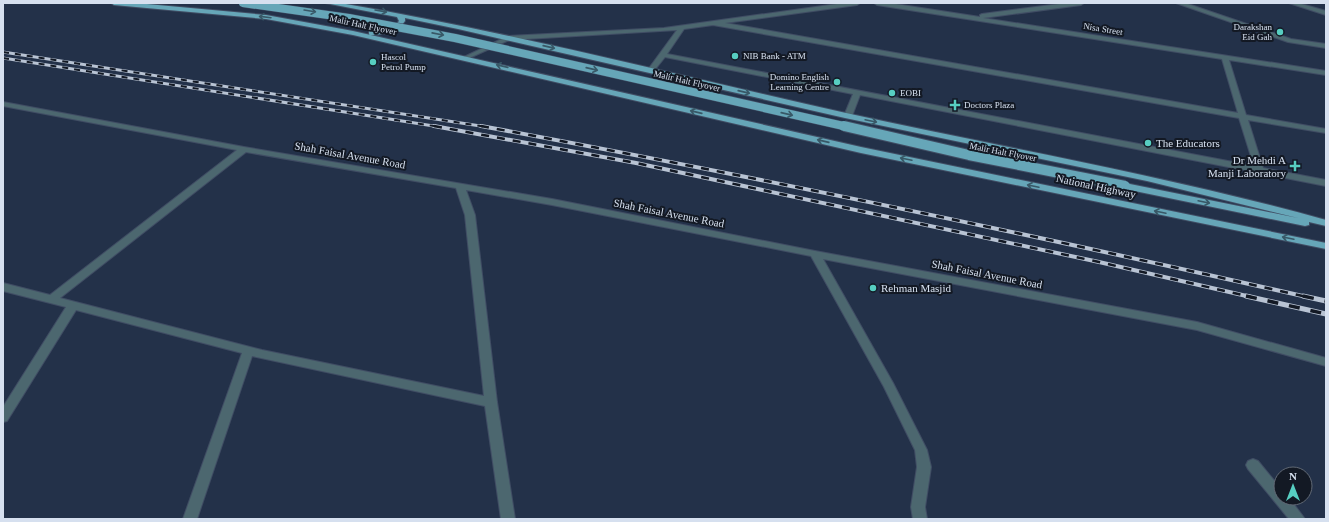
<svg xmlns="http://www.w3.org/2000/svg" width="1329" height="522" font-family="'Times New Roman',serif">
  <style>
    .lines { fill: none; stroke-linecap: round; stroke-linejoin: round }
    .minor-casing { stroke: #404d64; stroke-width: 2 }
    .trunk-casing { stroke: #404d64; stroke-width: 2 }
    .minor { fill: #4c676f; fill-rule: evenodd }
    .trunk { fill: #66a6b8; fill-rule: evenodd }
    .rail-far2-casing { stroke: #b8c3d3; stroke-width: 3 }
    .rail-far1-casing { stroke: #b8c3d3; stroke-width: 4 }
    .rail-casing { stroke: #b8c3d3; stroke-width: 5 }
    .rail-far2 { stroke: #131924; stroke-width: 2; stroke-dasharray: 6; stroke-linecap: butt }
    .rail-far1 { stroke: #131924; stroke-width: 2.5; stroke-dasharray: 8; stroke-linecap: butt }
    .rail { stroke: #131924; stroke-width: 3.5; stroke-dasharray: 11; stroke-linecap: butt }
    .trunk-bridge-far1-casing { stroke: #404d64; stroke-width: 9; stroke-linecap: butt }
    .trunk-bridge-casing { stroke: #404d64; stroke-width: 12; stroke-linecap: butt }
    .trunk-bridge-far1 { stroke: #66a6b8; stroke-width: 8 }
    .trunk-bridge { stroke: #66a6b8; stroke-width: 10 }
    .oneway { stroke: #385867 }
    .poi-dot { fill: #57cec1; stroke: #131924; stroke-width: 1.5 }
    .labels { text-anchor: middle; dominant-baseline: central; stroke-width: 4; stroke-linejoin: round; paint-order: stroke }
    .far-street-label { font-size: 9px; fill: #d6e0ef; stroke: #131924 }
    .far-poi-label { font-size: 9px; fill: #d6e0ef; stroke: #131924; text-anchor: start }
    .poi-label { font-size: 11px; fill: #d6e0ef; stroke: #131924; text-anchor: start }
    .street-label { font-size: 11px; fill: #d6e0ef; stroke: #131924 }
  </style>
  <rect width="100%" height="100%" fill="#233149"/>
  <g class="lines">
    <defs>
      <path id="minor" d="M844,3H860L857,5L725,23L1238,113L1222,59L877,5L874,3H889L980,17V15L982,14L1067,3H1084L1081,5L983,18L1326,71V75L1229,60L1246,115L1326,129V133L1248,120L1263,168L1326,180V186L860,95L852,116L848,118L844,116L853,94L665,57L653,72H649L647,71L677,30L509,40L467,59L462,58L508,36L664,28ZM713,25L1239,118L1254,166L667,54L684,29Z
        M1176,3H1185L1291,39L1326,44V48L1288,42Z
        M1289,3H1298L1326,11V15Z
        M3,102L244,147L552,199L815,251L1197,322L1326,358V366L1197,330L823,259L893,383L927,450L931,467L925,507L927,519H913L911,507L917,467L915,450L884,387L811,256L552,205L466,190L475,215L497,402L515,519H501L485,406L252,356L197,519H183L242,353L76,310L7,421L3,422V407L66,307L3,291V283L50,295L237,150L3,106ZM246,152L456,188L465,215L484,396L262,350L60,298Z
        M1253,459L1258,461L1281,489V498H1289L1305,519H1289L1248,469L1246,465L1248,461Z"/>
      <path id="trunk" d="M111,3H136L266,15L353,31L861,147L1326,243V249L861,153L353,35L266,19L114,5Z
        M325,3H340C510,32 677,75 846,113C1006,148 1168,176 1326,220V226L1309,222V225L1305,226L1125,189L1120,186L1122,184L1125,183L1298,218L1147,181L845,118L458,29L405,18V21C397,33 386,34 372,35H369V31C381,29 391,31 399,21L397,17Z"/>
    </defs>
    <use href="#minor" class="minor-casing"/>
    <use href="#trunk" class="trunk-casing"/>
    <use href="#minor" class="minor"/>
    <use href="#trunk" class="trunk"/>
    <defs>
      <path id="rail-far2" d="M3,52L487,127
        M3,58L440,127"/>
      <path id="rail-far1" d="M434,126L636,163L1099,262L1251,297
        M481,126C758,177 1033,235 1307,297"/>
      <path id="rail" d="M1246,296L1326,314
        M1303,296L1326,301"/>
    </defs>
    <use href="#rail-far2" class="rail-far2-casing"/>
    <use href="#rail-far1" class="rail-far1-casing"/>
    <use href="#rail" class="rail-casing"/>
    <use href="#rail-far2" class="rail-far2"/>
    <use href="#rail-far1" class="rail-far1"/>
    <use href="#rail" class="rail"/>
    <defs>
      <path id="trunk-bridge-far1" d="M243,3L349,18L455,38L848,127"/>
      <path id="trunk-bridge" d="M844,126L969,155L1125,186"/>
    </defs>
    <use href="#trunk-bridge-far1" class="trunk-bridge-far1-casing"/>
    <use href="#trunk-bridge" class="trunk-bridge-casing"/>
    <use href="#trunk-bridge-far1" class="trunk-bridge-far1"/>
    <use href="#trunk-bridge" class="trunk-bridge"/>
  </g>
  <defs><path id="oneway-shaft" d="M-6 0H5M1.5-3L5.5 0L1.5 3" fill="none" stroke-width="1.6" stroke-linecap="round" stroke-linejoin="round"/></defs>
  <g class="oneway">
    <use href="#oneway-shaft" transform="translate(310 11) rotate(9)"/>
    <use href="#oneway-shaft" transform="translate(381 11) rotate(10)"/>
    <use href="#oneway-shaft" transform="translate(265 17) rotate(-173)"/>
    <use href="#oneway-shaft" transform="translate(438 34) rotate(11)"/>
    <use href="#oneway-shaft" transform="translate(549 47) rotate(13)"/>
    <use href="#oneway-shaft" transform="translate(502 66) rotate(-167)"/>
    <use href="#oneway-shaft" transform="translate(592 69) rotate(13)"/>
    <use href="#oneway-shaft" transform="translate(744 92) rotate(13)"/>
    <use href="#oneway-shaft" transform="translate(696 112) rotate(-167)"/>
    <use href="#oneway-shaft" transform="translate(787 114) rotate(13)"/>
    <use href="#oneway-shaft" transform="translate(871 121) rotate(12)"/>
    <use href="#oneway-shaft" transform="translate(823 141) rotate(-167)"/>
    <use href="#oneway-shaft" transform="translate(906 159) rotate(-168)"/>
    <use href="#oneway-shaft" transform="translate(1033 186) rotate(-168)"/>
    <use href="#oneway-shaft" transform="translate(1204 202) rotate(12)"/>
    <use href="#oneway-shaft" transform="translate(1160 212) rotate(-168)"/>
    <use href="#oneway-shaft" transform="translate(1288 238) rotate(-168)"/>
  </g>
  <g class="poi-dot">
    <circle cx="1280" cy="32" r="4"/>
    <circle cx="735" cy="56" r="4"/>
    <circle cx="373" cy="62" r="4"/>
    <circle cx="837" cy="82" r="4"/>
    <circle cx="892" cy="93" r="4"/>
    <path d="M953 99h4v4h4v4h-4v4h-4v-4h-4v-4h4z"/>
    <circle cx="1148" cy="143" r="4"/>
    <path d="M1293 160h4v4h4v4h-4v4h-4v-4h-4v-4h4z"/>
    <circle cx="873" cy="288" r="4"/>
  </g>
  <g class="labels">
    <g class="far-street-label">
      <text transform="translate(363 25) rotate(12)">Malir Halt Flyover</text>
      <text transform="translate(1103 29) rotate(9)">Nisa Street</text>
      <text transform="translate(687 81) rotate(13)">Malir Halt Flyover</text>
      <text transform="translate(1003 152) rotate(11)">Malir Halt Flyover</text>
    </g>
    <g class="far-poi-label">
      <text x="1272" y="27" text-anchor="end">Darakshan<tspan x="1272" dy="10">Eid Gah</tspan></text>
      <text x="743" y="56">NIB Bank - ATM</text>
      <text x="381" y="57">Hascol<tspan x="381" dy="10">Petrol Pump</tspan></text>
      <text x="829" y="77" text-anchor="end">Domino English<tspan x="829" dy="10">Learning Centre</tspan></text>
      <text x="900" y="93">EOBI</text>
      <text x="964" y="105">Doctors Plaza</text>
    </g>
    <g class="poi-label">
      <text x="1156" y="143">The Educators</text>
      <text x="1286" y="160" text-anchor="end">Dr Mehdi A<tspan x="1286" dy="13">Manji Laboratory</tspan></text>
      <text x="881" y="288">Rehman Masjid</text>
    </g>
    <g class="street-label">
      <text transform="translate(350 155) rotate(10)">Shah Faisal Avenue Road</text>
      <text transform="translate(1096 186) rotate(12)">National Highway</text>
      <text transform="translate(669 213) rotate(11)">Shah Faisal Avenue Road</text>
      <text transform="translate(987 274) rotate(11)">Shah Faisal Avenue Road</text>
    </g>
  </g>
  <rect width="1329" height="522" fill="none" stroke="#d6e0ef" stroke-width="8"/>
  <g transform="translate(1293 486)"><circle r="19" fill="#131924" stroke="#616975"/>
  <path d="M0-3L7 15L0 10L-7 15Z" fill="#57cec1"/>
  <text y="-6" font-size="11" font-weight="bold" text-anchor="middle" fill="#d6e0ef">N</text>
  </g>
</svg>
